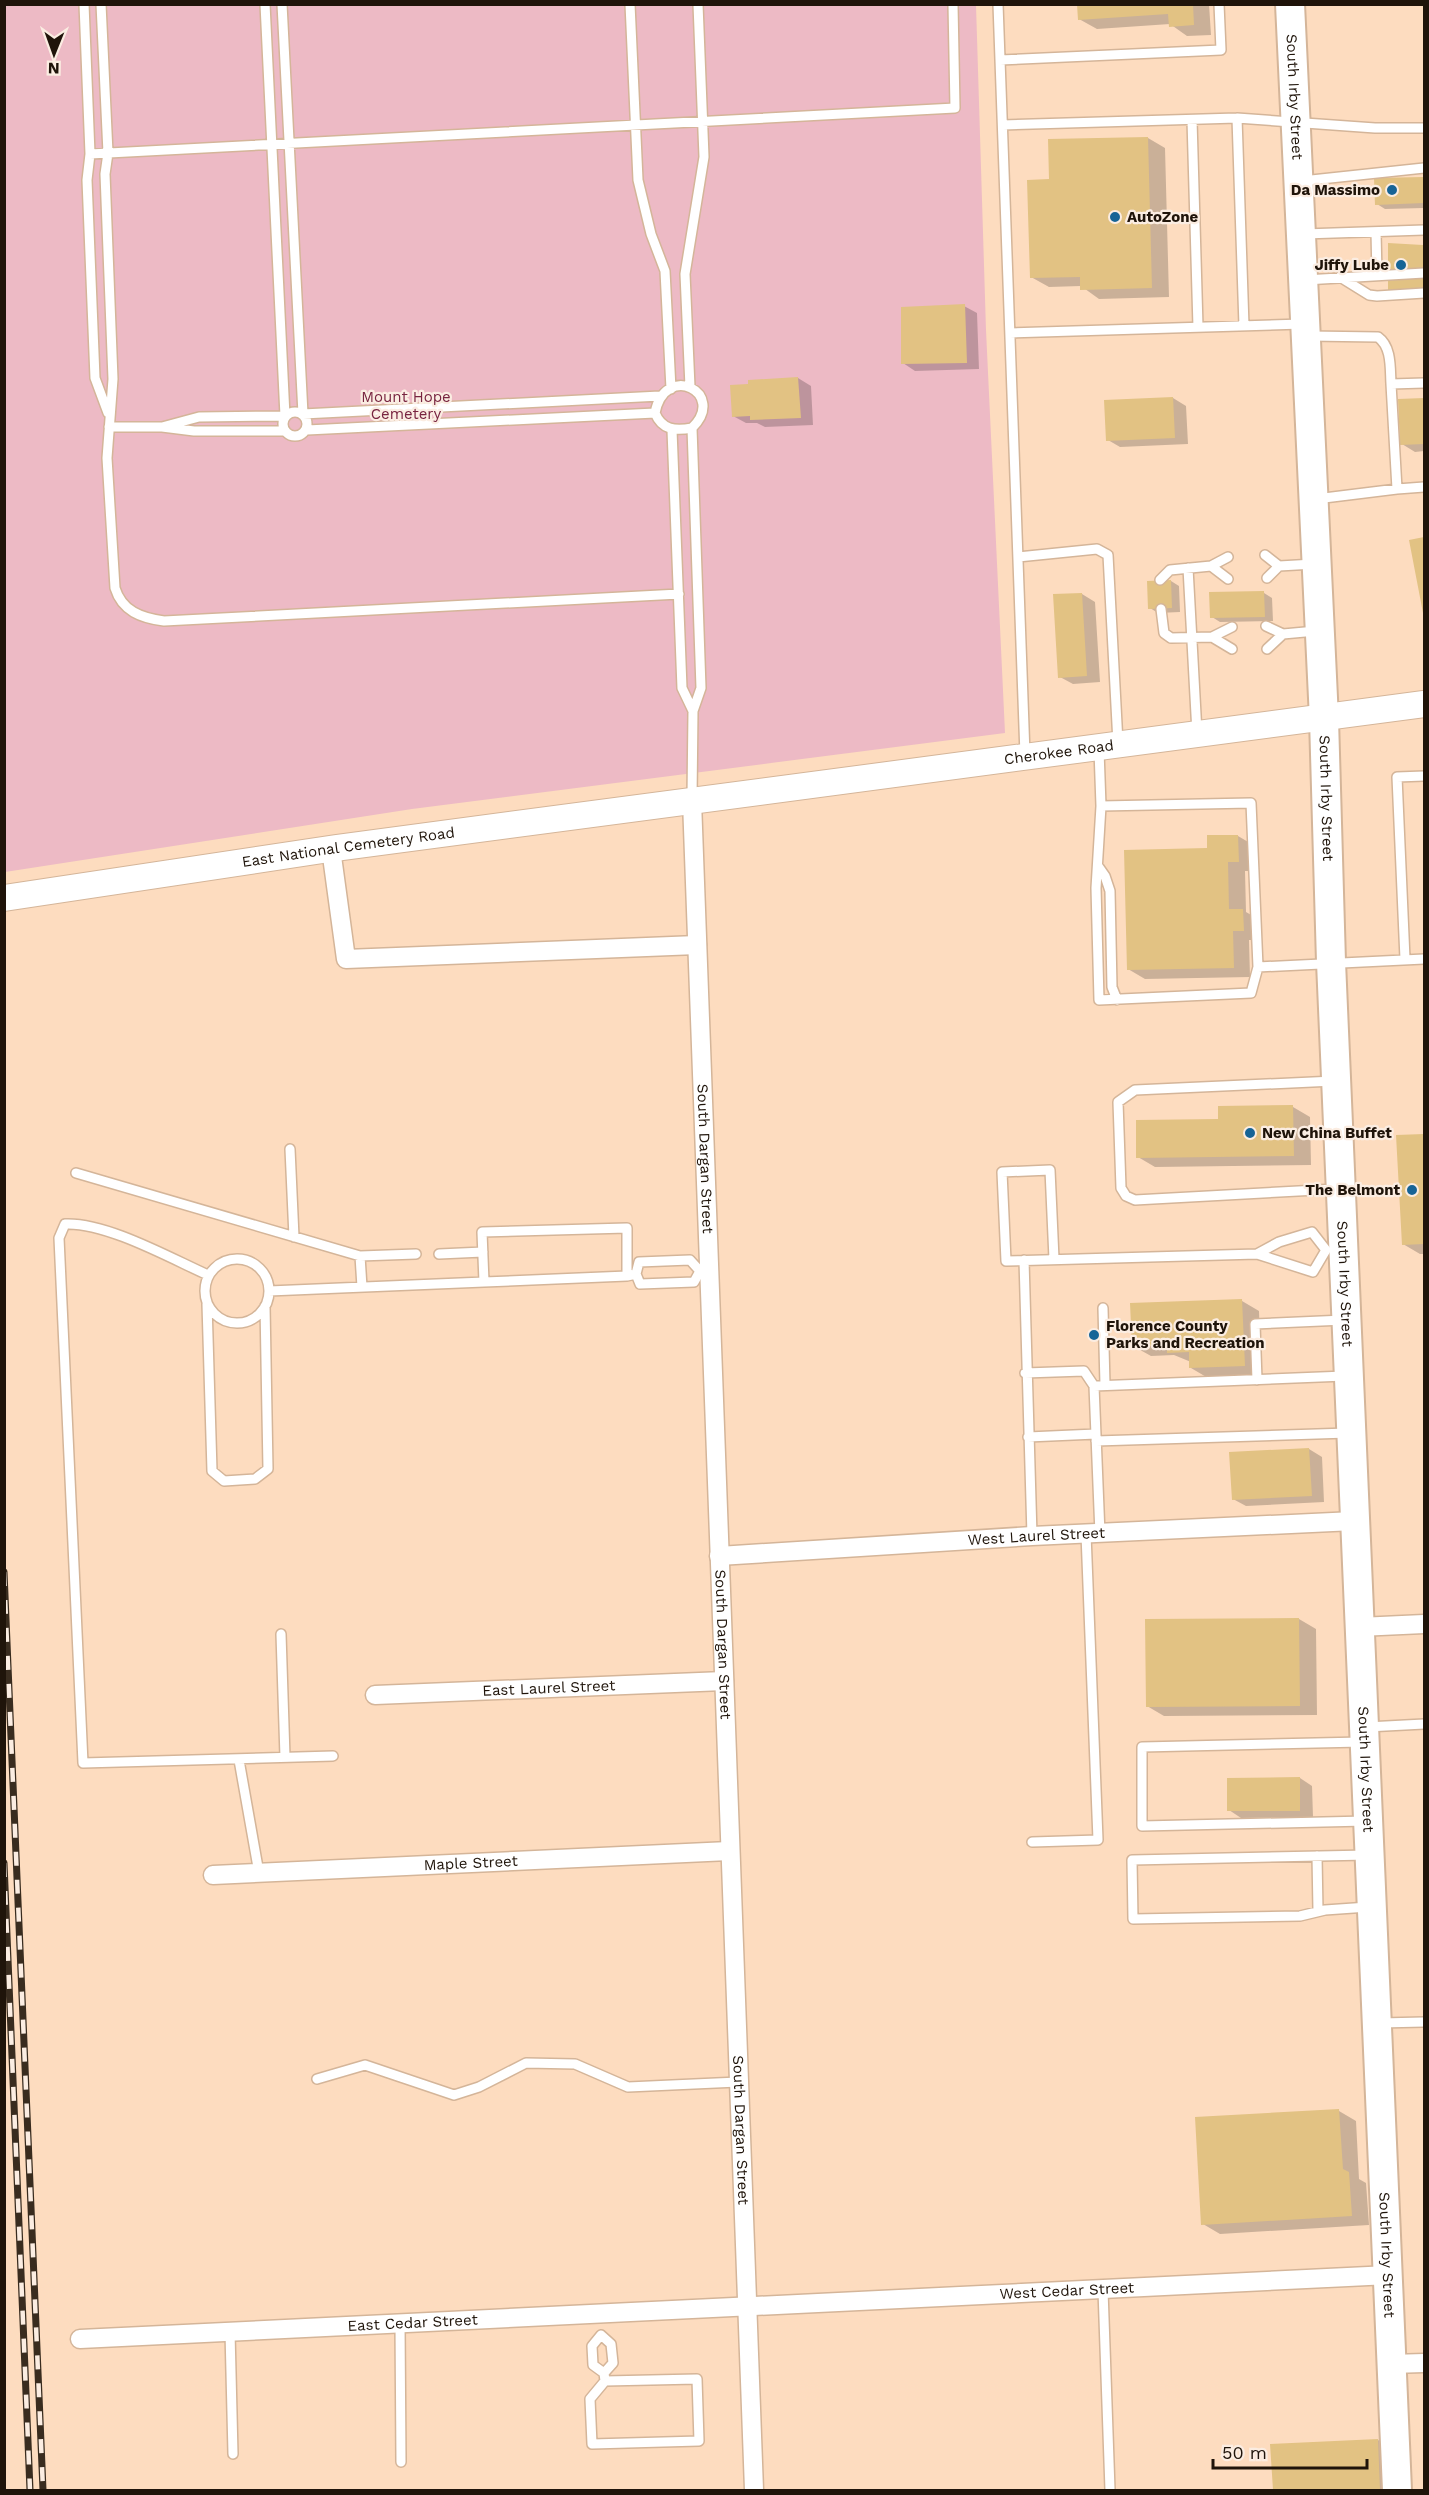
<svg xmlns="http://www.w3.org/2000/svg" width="1429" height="2495" font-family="'Work Sans',sans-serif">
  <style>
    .green { fill: #edbac5 }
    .shadow { fill: #0003 }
    .building { fill: #e2c283 }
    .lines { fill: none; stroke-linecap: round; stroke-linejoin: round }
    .lane-casing { stroke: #d4b599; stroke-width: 12 }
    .street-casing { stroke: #d4b599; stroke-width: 21 }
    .secondary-casing { stroke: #d4b599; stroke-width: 28 }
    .primary-casing { stroke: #d4b599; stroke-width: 32 }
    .lane { stroke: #fff; stroke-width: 9 }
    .street { stroke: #fff; stroke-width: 18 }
    .secondary { stroke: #fff; stroke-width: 26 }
    .primary { stroke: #fff; stroke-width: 28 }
    .rail-casing { stroke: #392c1f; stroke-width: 7 }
    .rail { stroke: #fbede2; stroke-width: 4.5; stroke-dasharray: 14; stroke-linecap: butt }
    .poi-dot { fill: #166496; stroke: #fbede2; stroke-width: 2 }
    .labels { text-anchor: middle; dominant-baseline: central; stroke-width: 4.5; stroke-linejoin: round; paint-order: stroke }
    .street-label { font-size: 15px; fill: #1f140a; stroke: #fbede2 }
    .poi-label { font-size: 15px; font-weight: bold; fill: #1f140a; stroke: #fbede2; text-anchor: end }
    .park-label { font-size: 15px; fill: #782440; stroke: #fbede2 }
  </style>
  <rect width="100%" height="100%" fill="#fddcbf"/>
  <path class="green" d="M5,5H976L986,330L1005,733L412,809L5,872Z"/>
  <path class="shadow" d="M1078,4H1209L1211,35L1187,36L1170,24L1097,29L1079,19Z
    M1148,138L1165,148L1169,297L1099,299L1081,286L1049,287L1031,277L1050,181Z
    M1424,178V208L1385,209L1377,204L1376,180Z
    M1422,246L1424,293L1398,294L1390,289Z
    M964,306L977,313L979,369L915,371L903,363Z
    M798,378L811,386L813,425L765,427L757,423H746L733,416Z
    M1173,398L1186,406L1188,444L1120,447L1108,440Z
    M1424,399V451L1415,452L1402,444L1399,401Z
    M1424,538V611L1411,541Z
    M1171,581L1179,586L1180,612L1158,613L1150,608Z
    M1264,593L1272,598L1273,621L1220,622L1212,617Z
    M1082,594L1095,602L1100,682L1073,684L1060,677Z
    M1238,836L1255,846L1256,871H1245L1246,912L1260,920V940H1249L1250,977L1145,979L1128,969L1209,850Z
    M1293,1107L1310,1117L1311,1165L1155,1167L1138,1157L1220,1120Z
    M1424,1135V1254H1420L1403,1244L1397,1137Z
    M1242,1301L1259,1311L1261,1376L1208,1378L1191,1368V1362L1174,1355L1151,1356L1133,1346Z
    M1309,1449L1322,1457L1324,1502L1246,1506L1233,1499Z
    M1299,1619L1316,1629L1317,1715L1164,1716L1147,1706Z
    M1300,1778L1312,1786L1313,1817L1241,1818L1229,1810Z
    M1339,2111L1356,2121L1359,2179L1366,2183L1369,2225L1220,2234L1203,2224Z
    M1378,2440L1395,2450L1397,2490H1274L1272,2446Z"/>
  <path class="building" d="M1077,4H1193L1194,25L1169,27L1168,14L1078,20Z
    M1148,137L1152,288L1080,290V277L1030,278L1027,180L1049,179L1048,139Z
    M1424,177V203L1375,205L1374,178Z
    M1388,243L1423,245L1424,288L1388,290Z
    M965,304L967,363L901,364V307Z
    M798,377L801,418L750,420V416L732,417L730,385L748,384V380Z
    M1173,397L1175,438L1106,441L1104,400Z
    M1424,398V444L1400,445L1398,399Z
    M1424,537V613H1423L1409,540Z
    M1171,580L1172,608L1148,609L1147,581Z
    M1264,591L1265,617L1210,618L1209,592Z
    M1082,593L1087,676L1058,678L1053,594Z
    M1207,835H1238L1239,862H1228L1229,909H1243L1244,931H1233L1234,968L1127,970L1124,850L1207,848Z
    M1293,1105L1294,1156L1136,1158V1120L1218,1119V1106Z
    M1424,1134V1244L1402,1245L1396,1135Z
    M1242,1299L1245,1366L1189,1368V1352L1167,1353V1345L1132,1347L1130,1303Z
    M1309,1448L1312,1496L1232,1500L1229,1452Z
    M1299,1618L1300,1706L1146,1707L1145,1619Z
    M1300,1777V1811H1227V1778Z
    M1339,2109L1343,2169L1349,2172L1352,2216L1201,2225L1195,2117Z
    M1378,2439L1380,2490H1273L1270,2444Z"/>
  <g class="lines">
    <defs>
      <path id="lane" d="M84,4L90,154L87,180L95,378L108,413
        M101,4L108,153L105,174L113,379L107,458L115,588C122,611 141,618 164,621L679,594
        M282,4L303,414L660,396
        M630,4L638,180L651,234L665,271L671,389
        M998,4L1025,755
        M1000,60L1221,50L1219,4
        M1237,118L1244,326
        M1192,120L1198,327
        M1003,125L1237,118L1375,128H1424
        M90,154L955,108L953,4
        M1302,181L1424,168
        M1376,232L1377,275
        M1304,234L1424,230
        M1340,277L1369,295L1377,296L1424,293
        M1305,280L1424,273
        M1010,333L1302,324
        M1309,336L1378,337C1392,347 1390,368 1391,384
        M690,387L685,274L704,157L698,4
        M283 424a12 12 0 1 1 24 0a12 12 0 1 1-24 0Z
        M109,427H162L194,431H285
        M162,427L199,417L285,416L265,4
        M307,430L655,413
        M672,430L682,688L693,711L701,688L692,428C728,393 665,361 655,413C662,430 675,431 692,428
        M1397,489L1424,487
        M1316,499L1397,489L1391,384L1424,383
        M1265,555L1279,566L1267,578
        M1018,557L1097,549L1108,555L1118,743
        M1228,557L1211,566L1228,579
        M1279,566L1314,564
        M1188,568L1197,733
        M1160,580L1170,570L1211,566
        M1161,609L1164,633L1171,638L1212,637
        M1266,626L1283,634L1267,649
        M1232,627L1212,637L1232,649
        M1283,634L1316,631
        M1099,750L1101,806L1096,888L1099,1000L1251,993L1258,967L1251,803L1101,806
        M692,798L693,711
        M1098,866L1105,876L1110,891L1112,987L1117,1000
        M1405,959L1397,777L1424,776
        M1258,967L1424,959
        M1334,1081L1135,1090L1118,1102L1121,1188L1126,1196L1135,1200L1336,1189
        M290,1149L294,1237
        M76,1173L360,1256
        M439,1254L483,1252
        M1257,1254L1279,1242L1312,1232L1326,1250
        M1054,1259L1050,1170L1002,1172L1006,1261L1257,1254L1313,1272L1326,1250
        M205 1291a32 32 0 1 1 64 0a32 32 0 1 1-64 0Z
        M690,1260L700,1271L694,1282L640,1284L636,1274L639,1262Z
        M1024,1260L1032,1536
        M208,1275C170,1258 106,1222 65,1224L59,1238L83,1763L333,1756
        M627,1276V1228L482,1232L484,1282L627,1276L636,1274
        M362,1287L360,1256L416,1254
        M269,1291L484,1282
        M207,1304L212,1471L224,1481L255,1479L268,1469L265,1306
        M1103,1308L1105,1385
        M1025,1373L1084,1371L1094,1386
        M1257,1380L1255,1324L1344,1320
        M1028,1437L1096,1434
        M1096,1441L1348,1433
        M1100,1534L1094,1386L1345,1376
        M281,1634L285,1757
        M1367,1727L1424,1724
        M1362,1742L1142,1747V1826L1366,1821
        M239,1760L259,1873
        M1032,1842L1098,1840L1086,1534
        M1317,1856L1318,1911
        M1368,1907L1325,1910L1300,1916L1133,1919L1132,1860L1368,1855
        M1380,2023L1424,2022
        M317,2079L365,2065L454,2095L479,2087L526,2063L575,2064L628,2087L738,2082
        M1103,2290L1110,2490
        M400,2324L401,2462
        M230,2332L233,2454
        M604,2373L593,2365L592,2346L601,2335L611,2344L613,2363L604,2373L605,2381L697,2379L699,2441L592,2444L590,2399L605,2381"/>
      <g id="street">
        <path id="s1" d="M692,801L754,2490"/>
        <path d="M331,849L346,959L697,945"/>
        <path id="s2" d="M719,1556L1032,1536L1354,1521"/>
        <path d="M1359,1627L1424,1624"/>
        <path id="s3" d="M375,1695L724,1681"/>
        <path id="s4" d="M213,1875L729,1851"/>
        <path id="s5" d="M80,2339L1389,2275"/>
        <path d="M1391,2364L1424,2363"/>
      </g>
      <g id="secondary">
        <path id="s6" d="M4,898L336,848L1424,704"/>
      </g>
      <g id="primary">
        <path id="s7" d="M1290,4L1324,719L1331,962L1397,2490"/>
      </g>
    </defs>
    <use href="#lane" class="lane-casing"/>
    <use href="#street" class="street-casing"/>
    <use href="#secondary" class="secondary-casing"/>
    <use href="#primary" class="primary-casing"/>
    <use href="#lane" class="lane"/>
    <use href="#street" class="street"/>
    <use href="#secondary" class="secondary"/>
    <use href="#primary" class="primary"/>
    <defs>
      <path id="rail" d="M4,1572L43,2490
        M4,1863L30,2490"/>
    </defs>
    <use href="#rail" class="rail-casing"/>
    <use href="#rail" class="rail"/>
  </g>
  <g class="poi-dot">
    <circle cx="1392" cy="190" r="6"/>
    <circle cx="1115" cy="217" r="6"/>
    <circle cx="1401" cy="265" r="6"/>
    <circle cx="1250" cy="1133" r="6"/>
    <circle cx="1412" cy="1190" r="6"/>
    <circle cx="1094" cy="1335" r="6"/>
  </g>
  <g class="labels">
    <g class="street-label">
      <text stroke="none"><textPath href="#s7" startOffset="93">South Irby Street</textPath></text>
      <text stroke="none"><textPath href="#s6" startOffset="1065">Cherokee Road</textPath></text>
      <text stroke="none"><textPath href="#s7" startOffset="795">South Irby Street</textPath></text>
      <text stroke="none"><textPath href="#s6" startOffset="348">East National Cemetery Road</textPath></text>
      <text stroke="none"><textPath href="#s1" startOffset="358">South Dargan Street</textPath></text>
      <text stroke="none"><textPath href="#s7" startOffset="1281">South Irby Street</textPath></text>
      <text stroke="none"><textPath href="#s2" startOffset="318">West Laurel Street</textPath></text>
      <text stroke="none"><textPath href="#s1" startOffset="844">South Dargan Street</textPath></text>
      <text stroke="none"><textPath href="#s3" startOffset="174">East Laurel Street</textPath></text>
      <text stroke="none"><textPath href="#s7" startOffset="1767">South Irby Street</textPath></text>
      <text stroke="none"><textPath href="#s4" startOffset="258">Maple Street</textPath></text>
      <text stroke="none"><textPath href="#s1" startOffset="1330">South Dargan Street</textPath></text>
      <text stroke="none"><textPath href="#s7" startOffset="2253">South Irby Street</textPath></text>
      <text stroke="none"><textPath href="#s5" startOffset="988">West Cedar Street</textPath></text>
      <text stroke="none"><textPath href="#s5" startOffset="333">East Cedar Street</textPath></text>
    </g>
    <g class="poi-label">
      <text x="1380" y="190">Da Massimo</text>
      <text x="1127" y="217" text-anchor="start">AutoZone</text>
      <text x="1389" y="265">Jiffy Lube</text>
      <text x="1262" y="1133" text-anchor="start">New China Buffet</text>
      <text x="1400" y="1190">The Belmont</text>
      <text x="1106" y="1326" text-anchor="start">Florence County<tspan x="1106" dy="17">Parks and Recreation</tspan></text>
    </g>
    <g class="park-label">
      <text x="406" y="397">Mount Hope<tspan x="406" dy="17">Cemetery</tspan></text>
    </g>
  </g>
  <rect width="1429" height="2495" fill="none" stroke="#1f140a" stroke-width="12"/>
  <g transform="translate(54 54) rotate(181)" stroke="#fbede2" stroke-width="4.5" paint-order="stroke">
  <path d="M0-4.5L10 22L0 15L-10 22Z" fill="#1f140a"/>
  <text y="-9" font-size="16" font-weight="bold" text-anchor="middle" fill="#1f140a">N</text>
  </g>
  <path d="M1213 2459v9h154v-9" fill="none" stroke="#1f140a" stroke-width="3"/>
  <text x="1222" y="2459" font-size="18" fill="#1f140a" stroke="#fbede2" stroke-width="4.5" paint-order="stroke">50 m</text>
</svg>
